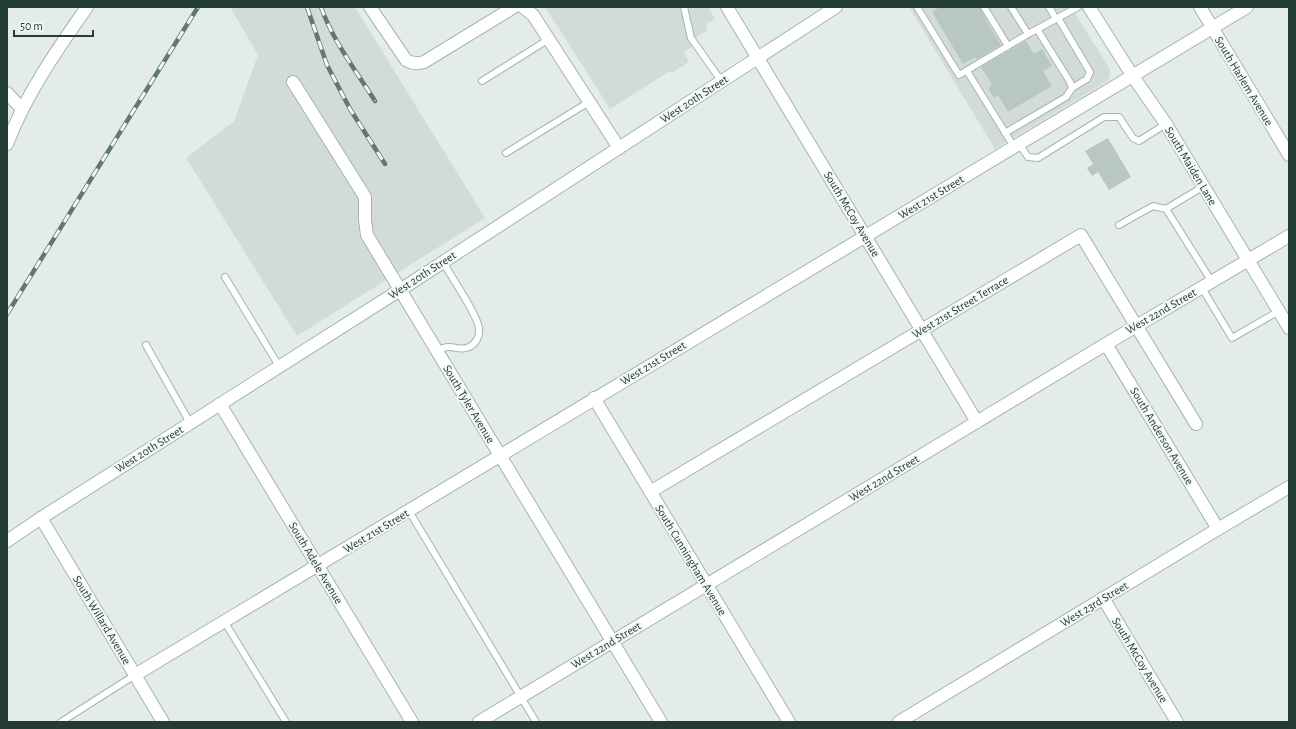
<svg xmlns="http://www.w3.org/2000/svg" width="1296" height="729" font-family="'Alegreya Sans',sans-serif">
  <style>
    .built { fill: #d2dcd7 }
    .building { fill: #b9c7c1 }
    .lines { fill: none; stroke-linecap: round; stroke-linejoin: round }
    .service-casing { stroke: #a6b4af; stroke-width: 8 }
    .minor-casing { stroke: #a6b4af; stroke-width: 14 }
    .secondary-casing { stroke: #a2b7b0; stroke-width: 14 }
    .service { stroke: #fff; stroke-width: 6 }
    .minor { stroke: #fff; stroke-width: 12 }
    .secondary { stroke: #fff; stroke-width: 12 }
    .rail-casing { stroke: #5f7871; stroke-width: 4.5 }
    .rail { stroke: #f4f9f6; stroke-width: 3; stroke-dasharray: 9; stroke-linecap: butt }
    .labels { text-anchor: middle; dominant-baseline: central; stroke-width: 4; stroke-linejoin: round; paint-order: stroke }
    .street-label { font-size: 12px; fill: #243c36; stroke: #f4f9f6 }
  </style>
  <rect width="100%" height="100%" fill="#e3ece8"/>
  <path class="built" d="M230,7H355L485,218L297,336L186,158L234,121L258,55Z
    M545,7H708L715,19L705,25L708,30L690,41L693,46L684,52L689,62L672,73L670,71L610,109Z
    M909,7H1071L1107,64L1110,70V77L1108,80L1099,86L995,149Z"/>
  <path class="building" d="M940,7H980L986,20L1001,45L977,59L975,57L963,64L932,12Z
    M1026,41L1034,54L1042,49L1052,66L1043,71L1052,86L1008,112L998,95L994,98L988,88L992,85L981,67Z
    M1108,138L1131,177L1109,190L1098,172L1092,176L1087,168L1093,164L1085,151Z"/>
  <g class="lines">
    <defs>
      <path id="service" d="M684,7L691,38L722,82
        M917,7L959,75L1030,33L1078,7
        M984,7L1008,46
        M1011,7L1028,34
        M1049,7L1056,19
        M1058,18L1090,72L1087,79L1072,88
        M967,71L1014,147
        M482,81L549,39
        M1005,133L1066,97L1072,88L1070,82L1037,29
        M1019,144L1028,157L1038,158L1104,117H1119L1133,138L1139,141L1166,124
        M506,153L589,102
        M1204,186L1166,209L1212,282
        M1119,225L1153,206L1166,209
        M225,277L279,366
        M1202,288L1232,338L1279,311
        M146,345L190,423
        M437,351C440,349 445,347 449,347C456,347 462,351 469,347C476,344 480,336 479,329C479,317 450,275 443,262
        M409,511L536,722
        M224,621L286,722
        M61,722L135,675"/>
      <path id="minor" d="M370,7L406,60C412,64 417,64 424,62L514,7
        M523,7L533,15L619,148
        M727,7L977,422
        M1200,7L1289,155
        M293,82L365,197V220L367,235L661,722
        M7,93L22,109
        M7,144C26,94 57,50 87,7
        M1106,344L1218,529
        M594,398L789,722
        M220,404L412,722
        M650,492L1081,235L1196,424
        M41,518L163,722
        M1103,598L1177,722
        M135,675L1247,7
        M479,722L1106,344L1289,236
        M899,722L1218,529L1289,487"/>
      <path id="secondary" d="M1089,7L1132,75L1166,124L1289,328
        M7,541L41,518L400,290L836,7"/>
    </defs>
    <use href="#service" class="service-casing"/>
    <use href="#minor" class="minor-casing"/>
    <use href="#secondary" class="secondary-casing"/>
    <use href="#service" class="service"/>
    <use href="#minor" class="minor"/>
    <use href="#secondary" class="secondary"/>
    <defs>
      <path id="rail" d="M307,7L327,65L350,109L385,164
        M321,7C333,41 356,71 375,101
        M7,314L198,7"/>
    </defs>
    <use href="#rail" class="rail-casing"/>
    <use href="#rail" class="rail"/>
  </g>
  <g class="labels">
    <g class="street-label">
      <text transform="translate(1244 81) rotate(59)">South Harlem Avenue</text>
      <text transform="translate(694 99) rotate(-33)">West 20th Street</text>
      <text transform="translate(1191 166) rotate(59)">South Maiden Lane</text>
      <text transform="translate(931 197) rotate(-31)">West 21st Street</text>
      <text transform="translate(852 214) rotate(59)">South McCoy Avenue</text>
      <text transform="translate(422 275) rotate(-33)">West 20th Street</text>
      <text transform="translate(960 307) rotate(-31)">West 21st Street Terrace</text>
      <text transform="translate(1161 311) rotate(-30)">West 22nd Street</text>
      <text transform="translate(653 363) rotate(-31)">West 21st Street</text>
      <text transform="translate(469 404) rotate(59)">South Tyler Avenue</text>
      <text transform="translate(1162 436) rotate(59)">South Anderson Avenue</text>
      <text transform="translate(149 449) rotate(-32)">West 20th Street</text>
      <text transform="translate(884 478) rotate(-31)">West 22nd Street</text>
      <text transform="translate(376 531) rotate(-31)">West 21st Street</text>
      <text transform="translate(691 560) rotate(59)">South Cunningham Avenue</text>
      <text transform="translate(316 563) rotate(59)">South Adele Avenue</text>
      <text transform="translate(1094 604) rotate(-31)">West 23rd Street</text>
      <text transform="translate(102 620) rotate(59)">South Willard Avenue</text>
      <text transform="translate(606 645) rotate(-31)">West 22nd Street</text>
      <text transform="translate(1140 660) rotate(59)">South McCoy Avenue</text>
    </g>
  </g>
  <rect width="1296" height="729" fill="none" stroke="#243c36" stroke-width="16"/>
  <path d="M14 30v6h79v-6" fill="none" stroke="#243c36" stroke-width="2"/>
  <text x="20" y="30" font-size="12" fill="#243c36" stroke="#f4f9f6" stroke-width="3" paint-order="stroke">50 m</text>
</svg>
